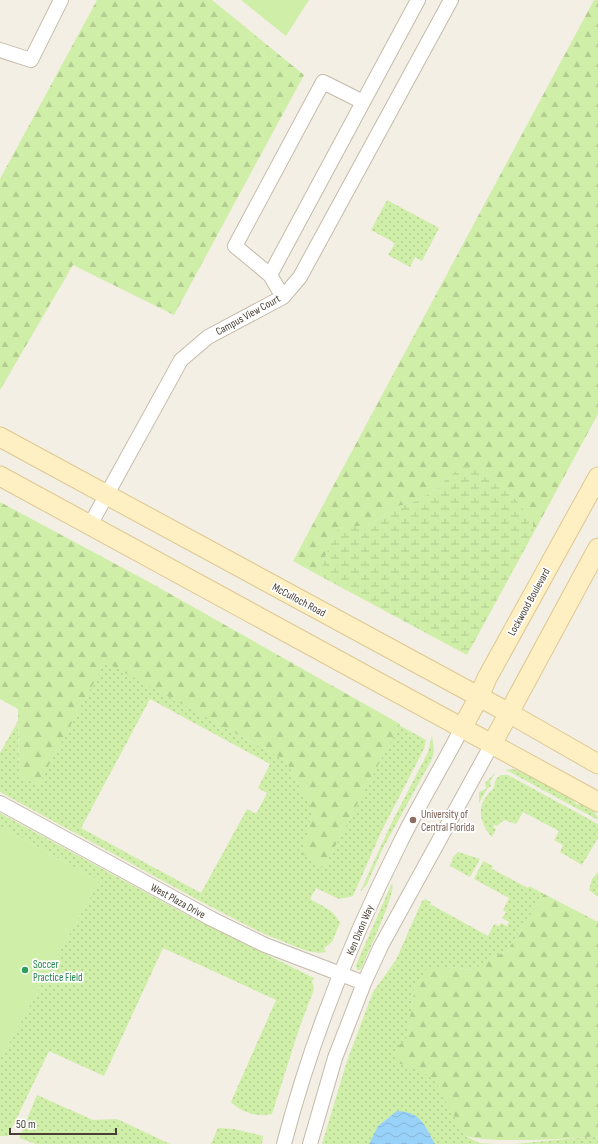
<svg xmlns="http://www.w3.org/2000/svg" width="598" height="1144" font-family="'Sofia Sans Condensed',sans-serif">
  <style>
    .grass { fill: url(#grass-dots); fill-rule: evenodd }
    .forest { fill: url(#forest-firs) }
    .wetland { fill: url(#wetland-marsh) }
    .pitch { fill: #cfeea8 }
    .water { fill: url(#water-waves) }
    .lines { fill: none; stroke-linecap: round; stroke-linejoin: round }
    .minor-casing { stroke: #c4baa9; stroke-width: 16 }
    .secondary-casing { stroke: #dcc890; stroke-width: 21 }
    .minor { stroke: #fff; stroke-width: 14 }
    .secondary { stroke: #fff0c4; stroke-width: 19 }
    .education-dot { fill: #8d6e63; stroke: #fff; stroke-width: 1.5 }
    .leisure-dot { fill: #2e9e5b; stroke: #fff; stroke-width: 1.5 }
    .labels { text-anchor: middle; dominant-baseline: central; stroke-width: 3.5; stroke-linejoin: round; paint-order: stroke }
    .street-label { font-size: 11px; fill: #473f33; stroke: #fff }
    .education-label { font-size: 11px; fill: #785e54; stroke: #fff; text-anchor: start }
    .leisure-label { font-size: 11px; fill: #27864d; stroke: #fff; text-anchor: start }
  </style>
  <defs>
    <pattern id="grass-dots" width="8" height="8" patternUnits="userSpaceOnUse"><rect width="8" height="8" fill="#cfeea8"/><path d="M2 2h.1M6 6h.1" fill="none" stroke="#b3cd91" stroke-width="1.8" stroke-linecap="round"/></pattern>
    <pattern id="forest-firs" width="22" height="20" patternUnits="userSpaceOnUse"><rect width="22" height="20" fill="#cfeea8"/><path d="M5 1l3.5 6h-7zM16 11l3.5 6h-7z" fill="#b3cd91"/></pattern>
    <pattern id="wetland-marsh" width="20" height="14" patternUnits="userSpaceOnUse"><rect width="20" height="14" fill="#cfeea8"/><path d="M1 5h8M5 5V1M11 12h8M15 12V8" fill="none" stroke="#b3cd91"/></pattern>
    <pattern id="water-waves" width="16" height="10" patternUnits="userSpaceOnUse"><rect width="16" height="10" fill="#99d2f9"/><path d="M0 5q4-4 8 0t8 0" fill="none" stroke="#85b5d6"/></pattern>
  </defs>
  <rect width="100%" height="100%" fill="#f4efe4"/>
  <path class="grass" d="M387,200L439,228L422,261L415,257L410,267L388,255L395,243L371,230Z
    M105,661L286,761L313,811L303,854L324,867L399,725L426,740L424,749L382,830L353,896L339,899L316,888L310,899C321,906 334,909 340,923L332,942L324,948L326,952L319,953L307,951L262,933L198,900L0,792V753L18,721L19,775L38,785ZM150,699L270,764L258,788L267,793L256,814L247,809L201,893L81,828Z
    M432,735L434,751L432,759L383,848L367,884L360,892L390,826L428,752Z
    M512,769C524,770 572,795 577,805L580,803C587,807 598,811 598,820L506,770Z
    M495,773L490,782L491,786L487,789L479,803V792L486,789L485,783Z
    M501,775H508L598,824V838L582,865L560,852L563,845L554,840L559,831L523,812L516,824L504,820L497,826L495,825L493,827L496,829L492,837C480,824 476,808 488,794C490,791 492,791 494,787C495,781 495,779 501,775Z
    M0,813L187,915L314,978L312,981L314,989L299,1029L272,1114C257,1117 242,1113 231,1102L276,1000L163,948L104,1076L49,1051L8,1136H0V1059L99,881L0,826Z
    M458,852L480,859L470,877L450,866L453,857Z
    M483,861L493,866L492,869L528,888L529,886L544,894L507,951L491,958L474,970L450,967L415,986L406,1043L416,1068L429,1074L438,1085L464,1135L479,1143L497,1144H322L347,1061L373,992L396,960L422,901L425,899L431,902L430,904L488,936L494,924L499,926L501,923L507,926L509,922L502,918L506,912L503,910L509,898L474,879Z
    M598,872V897L589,890L592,879Z
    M392,883C397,891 367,955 362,967L360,970H357L356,965Z
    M37,1095L93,1120L117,1119L170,1144H36L19,1138Z
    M218,1128L234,1129L263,1136L262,1144H211Z
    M598,1136V1144H514Z"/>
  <path class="forest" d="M97,0H212L304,75L174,315L73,265L0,390V179Z
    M594,0H598V414L533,534V522L510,492L498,484L482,469L448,477L437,489L416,501L399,506L367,526H346L334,532L321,569L320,576L293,561Z
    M0,502L149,582L400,724L324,867L302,854L313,811L286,761L105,662L38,785L19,775L18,709L0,699Z
    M544,894L598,922V1136C572,1139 481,1144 464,1135C459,1130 457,1122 454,1116C435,1081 438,1075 398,1063L394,1053L400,1044L406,1042L415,986L427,968L450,967L473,970L491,958L507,951Z"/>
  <path class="wetland" d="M465,466L482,469L498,484L510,492L533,522V534L467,655L320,576L321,569L334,532L346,526H367L399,506L416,501L437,489L448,477Z"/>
  <path class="pitch" d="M241,0H309L286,36Z
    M0,826L99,881L0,1059Z"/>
  <path class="water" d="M397,1111C421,1112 424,1124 435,1144H369L378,1126Z"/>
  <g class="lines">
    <defs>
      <path id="minor" d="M0,50L31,60L61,0
        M270,275L235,246L323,82L363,102
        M283,297L270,275L418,0
        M90,525L181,360L208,337L283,297L300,277L451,0
        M0,803L212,919L265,945L364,983
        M284,1144C311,1040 352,938 400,843C419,804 442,767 462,728
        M310,1144L335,1058L364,983L381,946L492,744"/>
      <path id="secondary" d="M0,437L509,713L598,764
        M0,476L598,802
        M462,728L479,697L487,678L598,477
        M492,744L598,548"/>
    </defs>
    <use href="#minor" class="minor-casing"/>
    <use href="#secondary" class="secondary-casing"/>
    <use href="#minor" class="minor"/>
    <use href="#secondary" class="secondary"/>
  </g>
  <circle class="education-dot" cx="413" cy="820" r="4"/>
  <circle class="leisure-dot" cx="25" cy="970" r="4"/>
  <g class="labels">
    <g class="street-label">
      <text transform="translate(248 315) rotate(-29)">Campus View Court</text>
      <text transform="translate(299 600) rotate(28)">McCulloch Road</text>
      <text transform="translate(529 602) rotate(-61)">Lockwood Boulevard</text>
      <text transform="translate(178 901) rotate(29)">West Plaza Drive</text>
      <text transform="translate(360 930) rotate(-67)">Ken Dixon Way</text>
    </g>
    <g class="education-label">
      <text x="421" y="814">University of<tspan x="421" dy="13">Central Florida</tspan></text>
    </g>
    <g class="leisure-label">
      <text x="33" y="964">Soccer<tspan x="33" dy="13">Practice Field</tspan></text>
    </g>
  </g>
  <path d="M10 1128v6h106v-6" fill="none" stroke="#473f33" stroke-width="2"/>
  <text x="16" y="1128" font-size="12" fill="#473f33" stroke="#ffffff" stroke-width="3" paint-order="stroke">50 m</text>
</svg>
